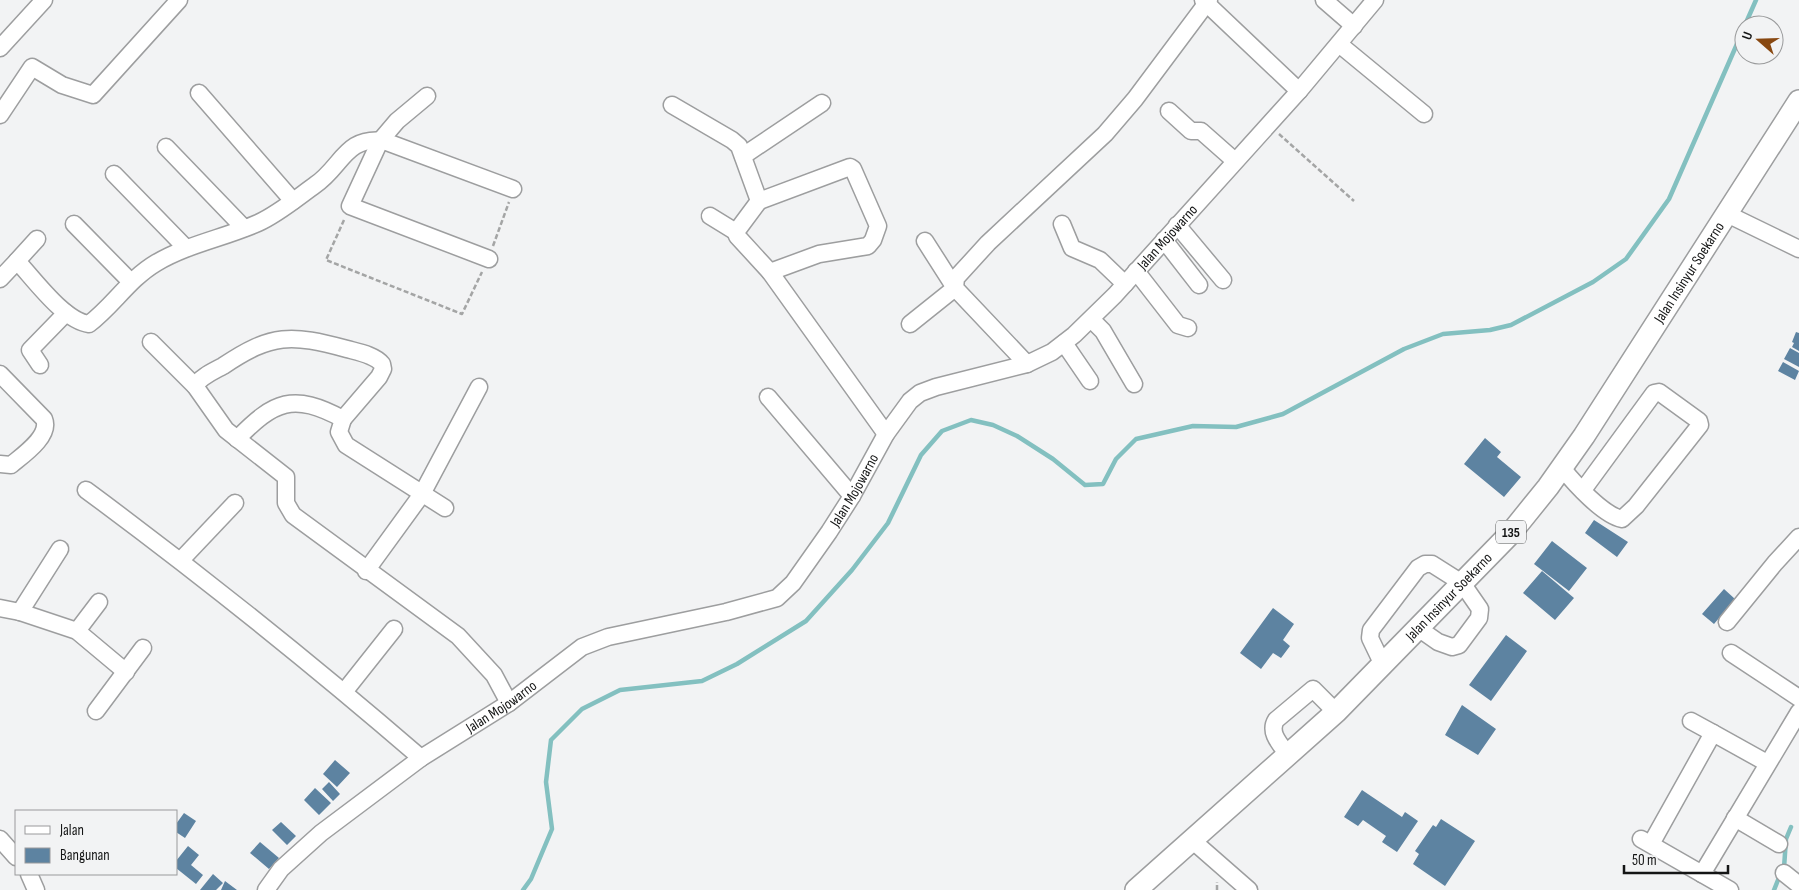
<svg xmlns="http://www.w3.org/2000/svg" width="1799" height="890" font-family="'Sofia Sans Condensed',sans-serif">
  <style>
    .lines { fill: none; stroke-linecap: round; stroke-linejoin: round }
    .stream { stroke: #83c0c0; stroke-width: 4.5 }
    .building { fill: #5d83a1 }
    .minor-casing { stroke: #9d9e9f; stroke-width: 19 }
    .major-casing { stroke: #9d9e9f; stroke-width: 24 }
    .path { stroke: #a4a5a5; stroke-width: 2.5; stroke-dasharray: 5 2.5; stroke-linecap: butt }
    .minor { stroke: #fff; stroke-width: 16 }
    .major { stroke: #fff; stroke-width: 21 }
    .labels { text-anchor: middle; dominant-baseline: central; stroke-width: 4.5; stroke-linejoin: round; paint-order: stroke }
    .shield { fill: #f2f3f4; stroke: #575858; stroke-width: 1 }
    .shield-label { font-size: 14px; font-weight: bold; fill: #141515 }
    .street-label { font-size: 15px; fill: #141515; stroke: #f2f3f4 }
  </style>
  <rect width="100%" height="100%" fill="#f2f3f4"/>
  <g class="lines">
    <path class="stream" d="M1745,25L1756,0
      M1784,868L1786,839L1791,827
      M523,890L531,879L552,829L546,782L551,740L582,709L620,690L702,681L737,664L806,621L852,570L888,523L921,455L942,431L971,420L993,425L1017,436L1053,459L1085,485L1103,484L1116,459L1136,439L1193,426L1236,427L1283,414L1404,349L1443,334L1490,330L1511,325L1593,282L1626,259L1669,199L1744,28
      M1774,890L1780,875"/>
  </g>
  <path class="building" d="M1796,332L1799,333V351L1792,347L1794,343L1792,342Z
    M1790,348L1799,353V367L1784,359Z
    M1783,362L1799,371L1795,380L1778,371Z
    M1485,438L1501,452L1497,457L1521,477L1504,497L1464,464Z
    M1594,520L1628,542L1617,557L1585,533Z
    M1552,541L1587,568L1569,591L1534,564Z
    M1542,571L1574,598L1555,620L1523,593Z
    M1724,589L1735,599L1714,624L1702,614Z
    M1273,608L1294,624L1283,640L1290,646L1281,658L1273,653L1261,669L1240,653Z
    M1506,635L1527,651L1491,701L1469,685Z
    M1462,705L1496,729L1478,755L1445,735Z
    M335,760L350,773L337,787L323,774Z
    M329,782L340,794L333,801L322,789Z
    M315,788L331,803L319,815L304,800Z
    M1362,790L1402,817L1405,812L1418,821L1397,852L1382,842L1386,836L1363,820L1358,826L1344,817Z
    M184,813L196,821L185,838L176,832V824Z
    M1441,819L1475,841L1445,886L1413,864L1419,854L1415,851L1433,825L1436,827Z
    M281,822L296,836L287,845L272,830Z
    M260,842L279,858L269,869L250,853Z
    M188,846L199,855L191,865L203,875L196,884L176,868V861Z
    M213,874L223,883L216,890H200Z
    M225,881L237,890H221Z"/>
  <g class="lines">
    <defs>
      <g id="minor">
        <path d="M1203,0L1299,91"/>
        <path d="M1324,0L1354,26"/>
        <path d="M1339,44L1424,114"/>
        <path d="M0,48L44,0"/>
        <path d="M199,93L293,201"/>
        <path d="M427,96L397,121L380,141L350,206L489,259"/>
        <path d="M672,105L732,140L739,146L759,201L736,232L737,236L770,272L886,434"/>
        <path d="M1169,111L1191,131H1201L1235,161"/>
        <path d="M0,115L32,67L62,85L93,95L179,0"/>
        <path d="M166,147L244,228"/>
        <path d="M743,156L822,103"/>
        <path d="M114,174L186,248"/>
        <path d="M759,201L850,167L853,169L878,226L873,240L868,246L819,254L770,272"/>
        <path d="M1725,213L1799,249"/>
        <path d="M710,216L736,232"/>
        <path d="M74,224L130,281"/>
        <path d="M1062,224L1072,248L1100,260L1125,284"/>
        <path d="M1177,225L1223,280"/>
        <path d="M1164,240L1199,285"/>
        <path d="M17,261L37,239"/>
        <path d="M1136,271L1178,325L1188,328"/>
        <path d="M0,279L17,261C34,279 64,321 89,324C113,306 129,279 156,263C188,244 224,238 258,223C278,214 297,198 315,185C342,167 345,136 384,141L513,189"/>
        <path d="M1092,320L1103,331L1134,384"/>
        <path d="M910,324L955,288L925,241"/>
        <path d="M151,342L195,386L226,430L286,477V503L293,515L458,636L494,675L509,703"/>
        <path d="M1064,343L1090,381"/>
        <path d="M1027,364L955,288L956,278L988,243L1105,134L1135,99L1209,0"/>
        <path d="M40,365L30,350L66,313"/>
        <path d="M0,374L44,419C51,436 23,455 11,465L0,464"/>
        <path d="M195,386C200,377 214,371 223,366C272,333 291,334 347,349C358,352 375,355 382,364L383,369L379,377L343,419"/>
        <path d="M768,397L852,496"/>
        <path d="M237,439C274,401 293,392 343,419L339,432L346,445L445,508"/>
        <path d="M1562,468C1575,484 1603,515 1622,519L1636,506L1700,425L1699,421L1659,392L1654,393L1583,490"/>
        <path d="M86,490C201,575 312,664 421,758"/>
        <path d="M181,560L235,503"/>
        <path d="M366,571L422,494L479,387"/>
        <path d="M0,608L20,612L77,631L126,672"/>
        <path d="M20,612L60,549"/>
        <path d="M1727,622L1775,563L1799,537"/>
        <path d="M77,631L99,602"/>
        <path d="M1731,653L1799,698"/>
        <path d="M1382,663L1370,638L1371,630L1418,568L1425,564H1432L1462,583L1480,609L1479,618L1459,645L1452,647L1438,642L1418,628"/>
        <path d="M344,692L394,629"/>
        <path d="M96,711L143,648"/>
        <path d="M1691,721L1713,733"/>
        <path d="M1289,756C1281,745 1268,733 1276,720L1313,689L1336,712"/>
        <path d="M1735,818L1779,844"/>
        <path d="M0,839L16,857"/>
        <path d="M1641,839L1730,890"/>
        <path d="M1193,841L1249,890"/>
        <path d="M1651,844L1713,733L1767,763"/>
        <path d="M1784,873L1799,885"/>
        <path d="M29,874L36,890"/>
        <path d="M1702,874L1799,712"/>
        <path id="s1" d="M266,890L281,869L321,833L421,758L509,703L582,647L608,637L726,612L777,598L793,583L829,532L852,496L886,434L910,401L920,393L936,387L1027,364L1052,352L1074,335L1115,295L1299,91L1375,0"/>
      </g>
      <g id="major">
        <path id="s2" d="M1136,890L1336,712L1510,534L1548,487L1584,436L1799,101"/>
      </g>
    </defs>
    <use href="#minor" class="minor-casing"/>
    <use href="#major" class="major-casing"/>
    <path class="path" d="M1279,134L1354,201
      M344,220L326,260L462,314L482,272
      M493,246L509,202
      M1217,890V882"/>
    <use href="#minor" class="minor"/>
    <use href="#major" class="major"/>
  </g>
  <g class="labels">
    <rect class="shield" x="1496" y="520.5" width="30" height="23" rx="4"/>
    <g class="shield-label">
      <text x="1511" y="532">135</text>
    </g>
    <g class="street-label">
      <text stroke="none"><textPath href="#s1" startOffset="1155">Jalan Mojowarno</textPath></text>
      <text stroke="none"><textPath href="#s2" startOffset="834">Jalan Insinyur Soekarno</textPath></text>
      <text stroke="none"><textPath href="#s1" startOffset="735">Jalan Mojowarno</textPath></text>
      <text stroke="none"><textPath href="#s2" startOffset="429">Jalan Insinyur Soekarno</textPath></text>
      <text stroke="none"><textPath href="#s1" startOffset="300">Jalan Mojowarno</textPath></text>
    </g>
  </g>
  <rect x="15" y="810" width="162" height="65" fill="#f2f3f4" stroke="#999a9b"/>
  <rect x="25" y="826" width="25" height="8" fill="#ffffff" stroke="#999a9b"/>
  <text x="60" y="835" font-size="15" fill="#141515">Jalan</text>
  <rect x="25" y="848" width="25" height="15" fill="#5d83a1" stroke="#999a9b"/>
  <text x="60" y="860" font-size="15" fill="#141515">Bangunan</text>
  <g transform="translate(1759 40) rotate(290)"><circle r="24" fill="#f2f3f4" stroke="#999a9b"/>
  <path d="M0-4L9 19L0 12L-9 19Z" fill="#884811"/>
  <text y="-8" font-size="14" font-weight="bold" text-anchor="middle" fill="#141515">U</text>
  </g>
  <path d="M1624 865v8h104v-8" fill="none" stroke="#141515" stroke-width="2.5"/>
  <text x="1632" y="865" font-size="15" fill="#141515" stroke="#f2f3f4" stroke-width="4" paint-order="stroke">50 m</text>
</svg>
